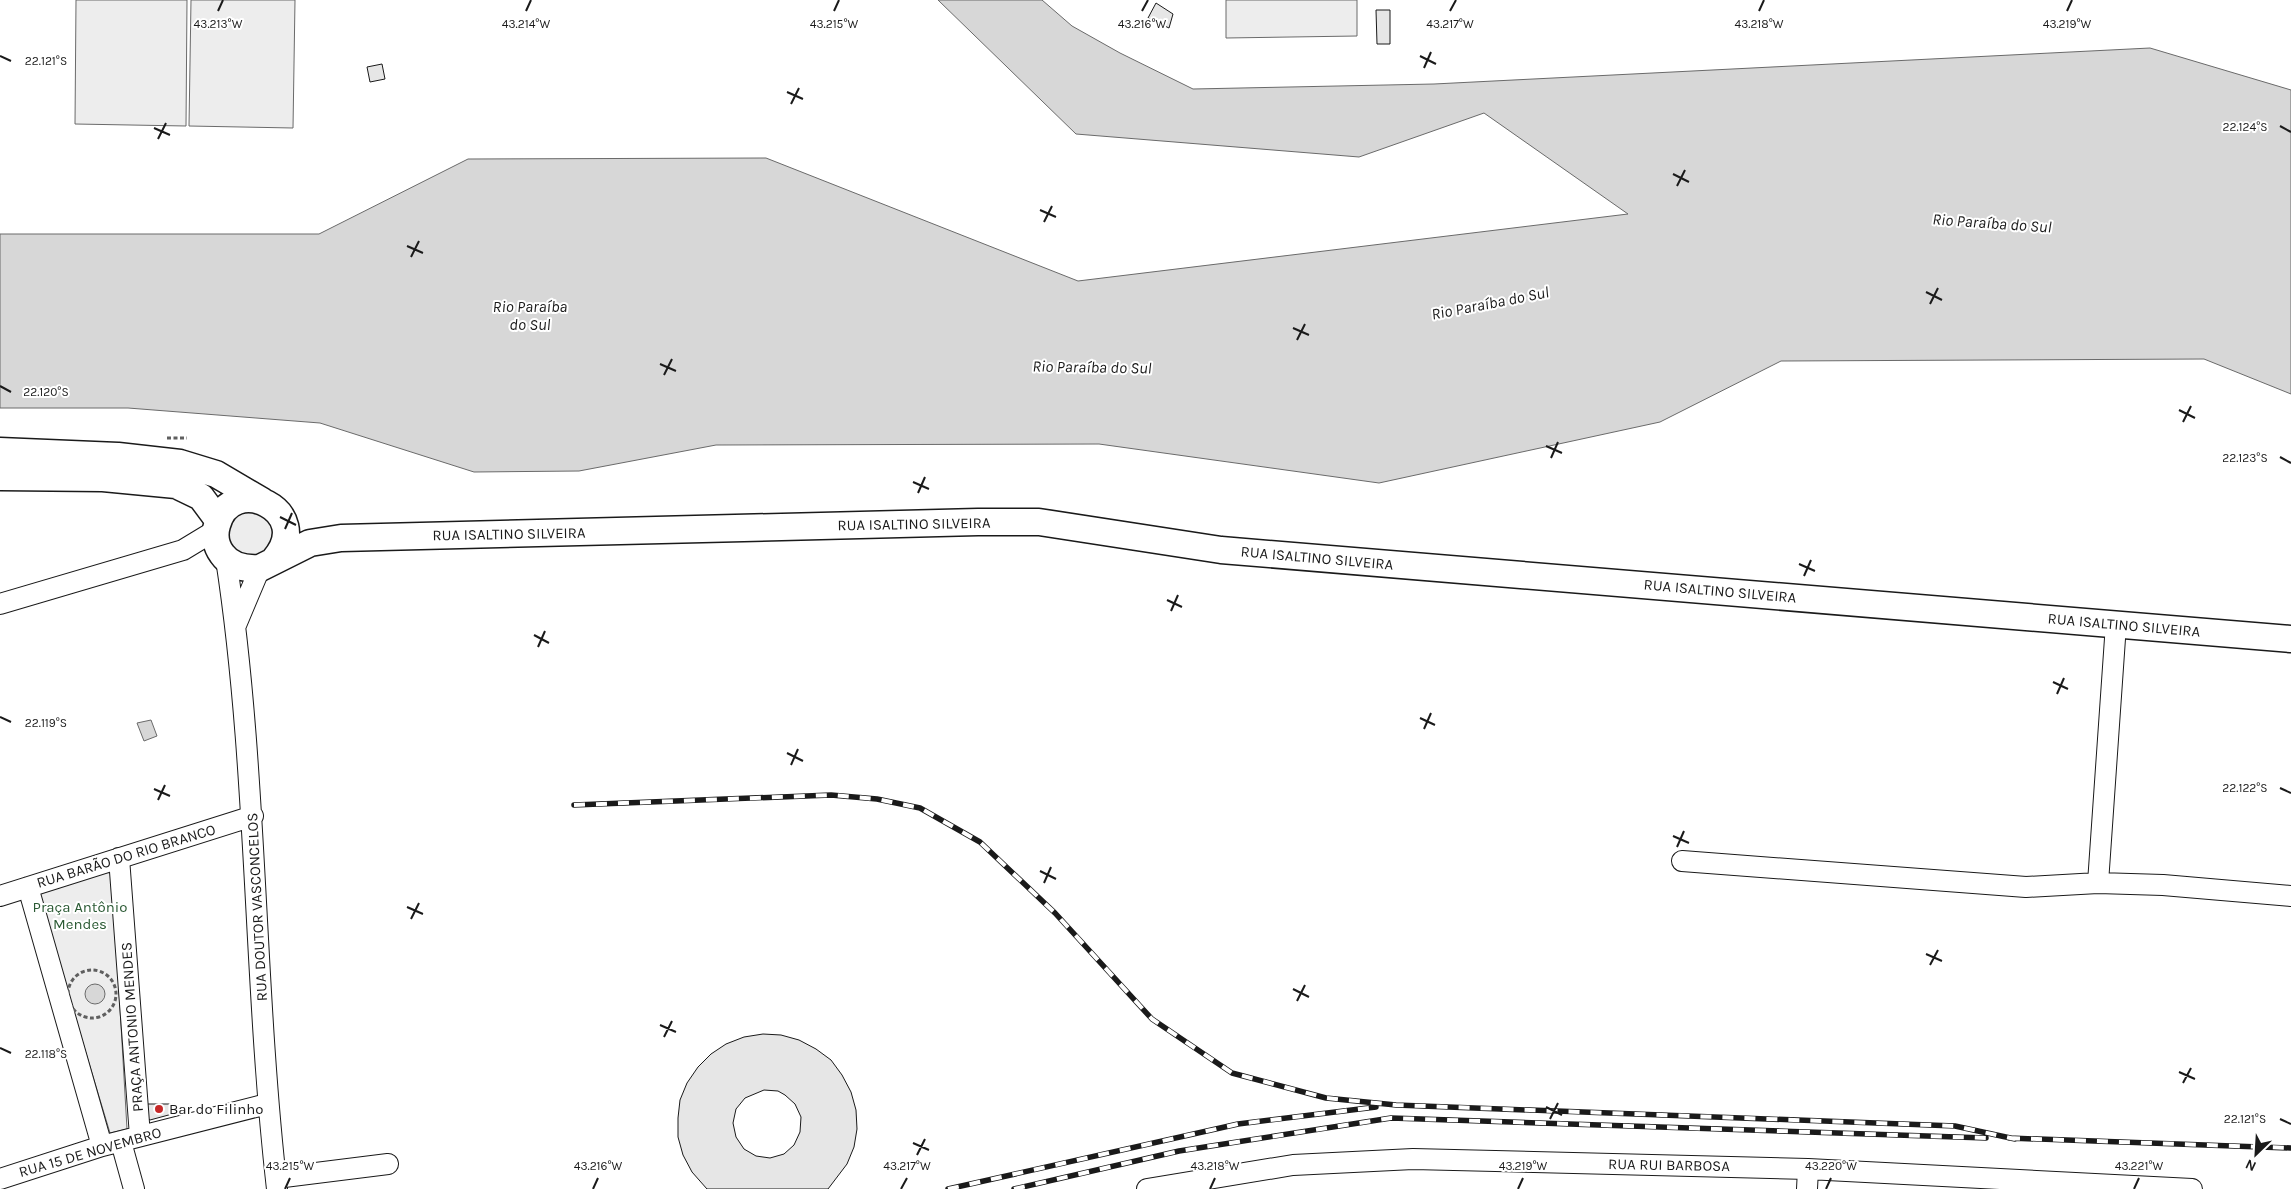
<svg xmlns="http://www.w3.org/2000/svg" width="2291" height="1189" font-family="Karla,sans-serif">
  <style>
    .built { fill: #ededed; stroke: #6a6a6a }
    .water { fill: #d7d7d7; stroke: #6a6a6a }
    .building { fill: #e6e6e6; stroke: #1a1a1a; fill-rule: evenodd }
    .lines { fill: none; stroke-linecap: round; stroke-linejoin: round }
    .minor-casing { stroke: #1a1a1a; stroke-width: 22 }
    .major-casing { stroke: #1a1a1a; stroke-width: 29 }
    .path { stroke: #5f5f5f; stroke-width: 3; stroke-dasharray: 4 2.5; stroke-linecap: butt }
    .minor { stroke: #fff; stroke-width: 20 }
    .major { stroke: #fff; stroke-width: 26 }
    .rail-casing { stroke: #1a1a1a; stroke-width: 5.5 }
    .rail { stroke: #fff; stroke-width: 4; stroke-dasharray: 11; stroke-linecap: butt }
    .ticks { fill: none; stroke: #1a1a1a; stroke-width: 2 }
    .poi-dot { fill: #c62828; stroke: #fff; stroke-width: 2 }
    .labels { text-anchor: middle; dominant-baseline: central; stroke-width: 4; stroke-linejoin: round; paint-order: stroke }
    .street-label { font-size: 15px; fill: #1a1a1a; stroke: #fff }
    .park-label { font-size: 15px; fill: #2b5a34; stroke: #fff }
    .poi-label { font-size: 15px; fill: #1a1a1a; stroke: #fff; text-anchor: start }
    .water-label { font-size: 16px; font-style: italic; fill: #1a1a1a; stroke: #fff }
    .ticks-label { font-size: 12px; text-anchor: middle; fill: #1a1a1a; stroke: #fff; stroke-width: 4; stroke-linejoin: round; paint-order: stroke }
  </style>
  <rect width="100%" height="100%" fill="#fff"/>
  <path class="built" d="M76,0H187L186,126L75,124Z
    M191,0H295L293,128L189,126Z
    M1226,0H1357V36L1226,38Z
    M249,507L278,524L267,558L231,555L224,528L228,520Z
    M112,869L127,1129L110,1133L37,890Z"/>
  <path class="water" d="M938,0H1042L1072,26L1120,53L1193,89L1434,84L2150,48L2291,90V394L2204,359L1781,361L1660,422L1379,483L1099,444L716,445L579,471L474,472L320,423L128,408H0V234H319L468,159L766,158L1078,281L1628,214L1484,113L1359,157L1076,134Z
    M151,720L157,736L144,741L137,723Z
    M85 994a10 10 0 1 1 20 0a10 10 0 1 1-20 0Z"/>
  <path class="building" d="M1156,3L1173,14L1169,28L1148,18Z
    M1376,10H1390V44H1377Z
    M382,64L385,79L370,82L367,67Z
    M763,1034L781,1035L799,1040L816,1049L831,1060L842,1075L851,1092L856,1110L857,1129L854,1147L847,1164L828,1189H707L692,1172L683,1155L678,1137V1118L680,1100L687,1083L698,1067L711,1054L726,1044L744,1037ZM764,1090L778,1091L785,1095L795,1104L801,1117L800,1132L794,1145L784,1154L770,1158L756,1156L744,1149L736,1137L733,1123L736,1109L745,1098Z
    M143,1104H175L176,1113L150,1120L144,1115Z"/>
  <g class="lines">
    <defs>
      <path id="minor" d="M226,559C258,768 253,980 277,1189
        M0,604L183,550L216,530
        M236,625L260,568
        M119,858L140,1136
        M1682,861L2026,887L2098,883L2116,624
        M2098,883L2163,885L2291,896
        M28,887L102,1146
        M0,896L253,816
        M121,1142L134,1189
        M276,1178L388,1164
        M0,1179L102,1146L267,1104
        M1147,1189L1293,1165L1413,1159L1808,1169L2192,1189
        M1807,1189L1808,1169"/>
      <path id="major" d="M0,451L118,456L180,463L216,474L262,501
        M0,477L103,478L176,485L201,497L218,520
        M274,560C317,511 231,471 217,525C214,535 216,546 222,554C231,567 246,569 260,568L310,543L341,538L978,522H1039L1221,550L2291,639"/>
    </defs>
    <use href="#minor" class="minor-casing"/>
    <use href="#major" class="major-casing"/>
    <path class="path" d="M167,438H187
      M68 994a24 24 0 1 1 48 0a24 24 0 1 1-48 0Z"/>
    <use href="#minor" class="minor"/>
    <use href="#major" class="major"/>
    <defs>
      <path id="rail" d="M574,805L831,795L877,799L920,808L980,842L1055,913L1152,1019L1232,1073L1326,1098L1396,1105L1955,1126L2015,1139
        M2009,1138L2291,1148
        M948,1189L1238,1124L1376,1107
        M1014,1189L1179,1151L1391,1118L1986,1138"/>
    </defs>
    <use href="#rail" class="rail-casing"/>
    <use href="#rail" class="rail"/>
  </g>
  <path class="ticks" d="M218,11L223,0M526,11L531,0M834,11L839,0M1142,11L1148,0M1450,11L1456,0M1759,11L1764,0M2067,11L2072,0M0,56L11,61M1420,56L1436,64M1424,68L1431,52M787,92L803,99M791,104L799,88M2280,126L2291,132M154,128L170,135M158,139L166,123M1673,174L1689,182M1677,186L1685,170M1040,210L1056,217M1044,222L1052,206M407,246L423,253M411,257L419,241M1926,292L1942,300M1930,304L1938,288M1293,328L1309,335M1297,340L1305,324M660,364L676,371M664,375L672,359M0,386L11,392M2179,410L2195,418M2183,422L2191,406M1546,446L1562,453M2280,457L2291,463M1551,458L1558,442M913,482L929,489M918,493L925,477M280,517L296,525M285,529L292,513M1799,564L1815,571M1804,576L1811,560M1167,600L1182,607M1171,611L1178,595M534,635L549,643M538,647L545,631M2053,682L2068,689M2057,694L2064,678M0,717L11,722M1420,718L1435,725M1424,729L1431,713M787,753L803,761M791,765L798,749M2280,788L2291,793M154,789L170,796M158,800L165,785M1673,836L1689,843M1677,847L1684,831M1040,871L1056,879M1044,883L1051,867M407,907L423,914M411,919L419,903M1926,954L1942,961M1930,965L1938,950M1293,989L1309,997M1297,1001L1305,985M660,1025L676,1032M664,1037L672,1021M0,1048L11,1053M2179,1072L2195,1079M2183,1083L2191,1068M1546,1107L1562,1115M1550,1119L1558,1103M2280,1119L2291,1124M913,1143L929,1150M917,1155L925,1139M285,1189L290,1178M593,1189L598,1178M901,1189L907,1178M1210,1189L1215,1178M1518,1189L1523,1178M1826,1189L1831,1178M2134,1189L2139,1178"/>
  <circle class="poi-dot" cx="159" cy="1109" r="5"/>
  <g class="labels">
    <g class="street-label">
      <text transform="translate(914 524) rotate(-1)">RUA ISALTINO SILVEIRA</text>
      <text transform="translate(509 534) rotate(-1)">RUA ISALTINO SILVEIRA</text>
      <text transform="translate(1317 558) rotate(5)">RUA ISALTINO SILVEIRA</text>
      <text transform="translate(1720 591) rotate(5)">RUA ISALTINO SILVEIRA</text>
      <text transform="translate(2124 625) rotate(5)">RUA ISALTINO SILVEIRA</text>
      <text transform="translate(126 856) rotate(-17)">RUA BARÃO DO RIO BRANCO</text>
      <text transform="translate(257 907) rotate(-93)">RUA DOUTOR VASCONCELOS</text>
      <text transform="translate(132 1027) rotate(-94)">PRAÇA ANTONIO MENDES</text>
      <text transform="translate(90 1152) rotate(-16)">RUA 15 DE NOVEMBRO</text>
      <text transform="translate(1669 1165) rotate(1)">RUA RUI BARBOSA</text>
    </g>
    <g class="park-label">
      <text x="80" y="907">Praça Antônio<tspan x="80" dy="17">Mendes</tspan></text>
    </g>
    <g class="poi-label">
      <text x="169" y="1109">Bar do Filinho</text>
    </g>
    <g class="water-label">
      <text transform="translate(1992 223) rotate(4)">Rio Paraíba do Sul</text>
      <text transform="translate(1490 303) rotate(-11)">Rio Paraíba do Sul</text>
      <text x="530" y="306">Rio Paraíba<tspan x="530" dy="18">do Sul</tspan></text>
      <text transform="translate(1092 367) rotate(1)">Rio Paraíba do Sul</text>
    </g>
  </g>
  <g class="ticks-label">
    <text x="218" y="28">43.213°W</text>
    <text x="526" y="28">43.214°W</text>
    <text x="834" y="28">43.215°W</text>
    <text x="1142" y="28">43.216°W</text>
    <text x="1450" y="28">43.217°W</text>
    <text x="1759" y="28">43.218°W</text>
    <text x="2067" y="28">43.219°W</text>
    <text x="46" y="65">22.121°S</text>
    <text x="2245" y="131">22.124°S</text>
    <text x="46" y="396">22.120°S</text>
    <text x="2245" y="462">22.123°S</text>
    <text x="46" y="727">22.119°S</text>
    <text x="2245" y="792">22.122°S</text>
    <text x="46" y="1058">22.118°S</text>
    <text x="2245" y="1123">22.121°S</text>
    <text x="290" y="1170">43.215°W</text>
    <text x="598" y="1170">43.216°W</text>
    <text x="907" y="1170">43.217°W</text>
    <text x="1215" y="1170">43.218°W</text>
    <text x="1523" y="1170">43.219°W</text>
    <text x="1831" y="1170">43.220°W</text>
    <text x="2139" y="1170">43.221°W</text>
  </g>
  <g transform="translate(2256 1154) rotate(205)" stroke="#ffffff" stroke-width="4" paint-order="stroke">
  <path d="M0-4L9 19L0 12L-9 19Z" fill="#1a1a1a"/>
  <text y="-8" font-size="14" font-weight="bold" text-anchor="middle" fill="#1a1a1a">N</text>
  </g>
</svg>
